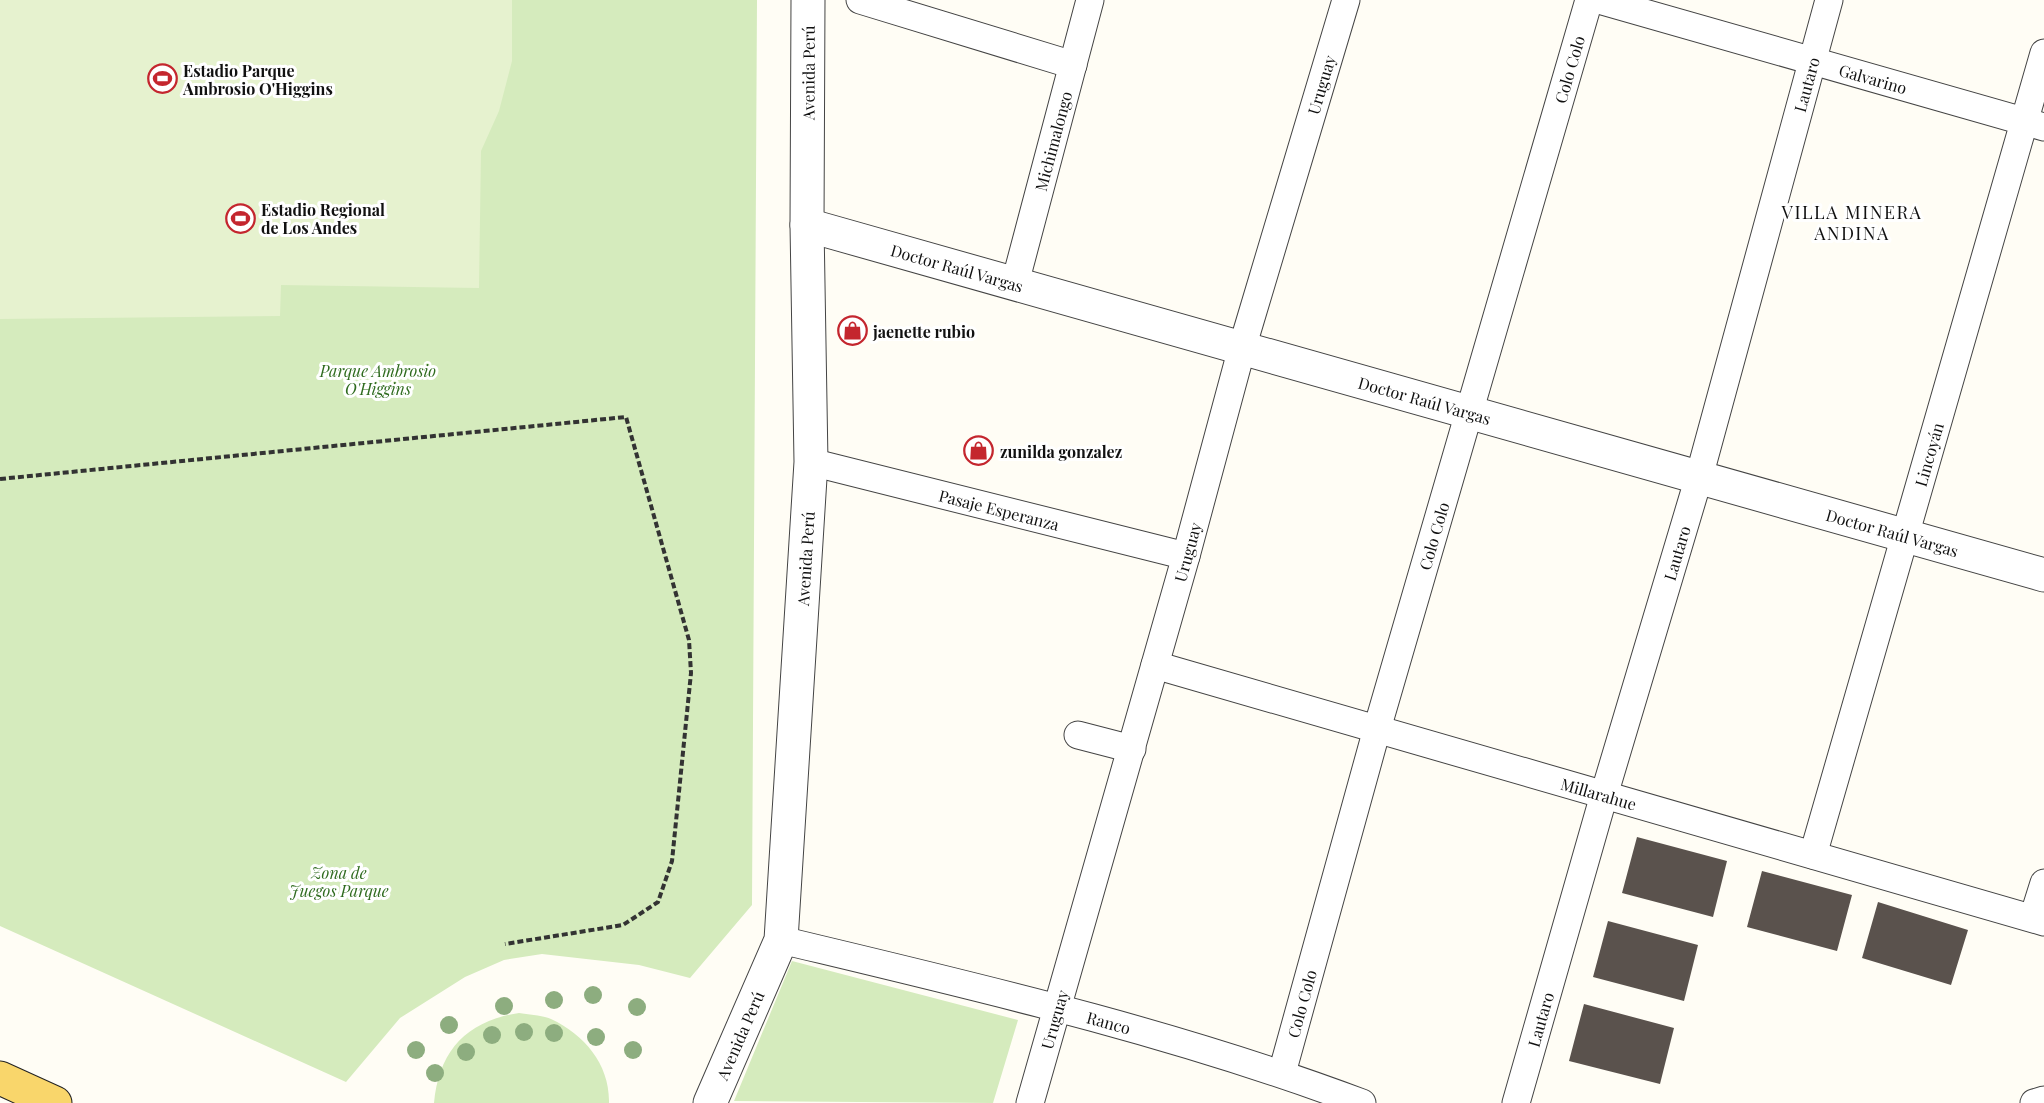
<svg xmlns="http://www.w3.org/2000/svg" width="2044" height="1103" font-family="'Playfair Display',serif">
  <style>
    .green { fill: #d5ebbd }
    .pitch { fill: #e6f2cf }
    .building { fill: #5a524d }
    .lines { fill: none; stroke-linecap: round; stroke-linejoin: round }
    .minor-casing { stroke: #444; stroke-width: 29 }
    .tertiary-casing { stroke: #444; stroke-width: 35 }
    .primary-casing { stroke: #222; stroke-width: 35 }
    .path { stroke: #333; stroke-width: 4; stroke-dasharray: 6 3; stroke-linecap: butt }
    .minor { stroke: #fff; stroke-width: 27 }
    .tertiary { stroke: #fff; stroke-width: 33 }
    .primary { stroke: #f9d66b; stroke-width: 33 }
    .tree { fill: #8dad7f }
    .labels { text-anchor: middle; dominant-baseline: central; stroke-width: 6; stroke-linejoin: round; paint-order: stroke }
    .street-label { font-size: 16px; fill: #111; stroke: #fff }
    .poi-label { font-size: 16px; font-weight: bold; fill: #111; stroke: #fff; text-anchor: start }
    .park-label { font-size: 16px; font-style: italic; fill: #2f6b1f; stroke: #fff }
    .neighbourhood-label { font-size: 18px; letter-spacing: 1.5px; fill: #111; stroke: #fff }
  </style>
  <rect width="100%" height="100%" fill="#fffdf5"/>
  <path class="green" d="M0,0H757L752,905L690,978L639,965L542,954L504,960L465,977L400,1018L346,1082L0,926Z
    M792,961L1018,1020L993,1103L734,1101Z
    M519,1013C529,1015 542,1015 551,1019C585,1035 610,1065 609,1103H434C439,1051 466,1021 519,1013Z"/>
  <path class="pitch" d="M0,0H512V61L499,111L481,151L479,288L281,285L280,316L0,319Z"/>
  <path class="building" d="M1637,837L1727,861L1713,917L1622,893Z
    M1762,871L1852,895L1837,951L1747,927Z
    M1878,902L1968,930L1951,985L1862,958Z
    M1608,921L1698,945L1684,1001L1593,977Z
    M1584,1004L1674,1028L1660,1084L1569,1061Z"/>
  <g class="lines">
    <defs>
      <g id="minor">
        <path d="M860,0L1073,65"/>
        <path id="s1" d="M1599,0L2044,127"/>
        <path id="s2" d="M1015,283L1090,0"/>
        <path id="s3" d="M811,462L1186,556"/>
        <path id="s4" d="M1155,665L2044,922"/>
        <path d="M1078,735L1132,749"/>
        <path id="s5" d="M1813,855L2044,53"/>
        <path d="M2033,918L2044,883"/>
        <path id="s6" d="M781,940C977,987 1173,1032 1362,1103"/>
        <path id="s7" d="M1282,1073L1377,729L1589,0"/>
        <path id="s8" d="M1030,1103L1186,556L1242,348L1346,0"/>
        <path id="s9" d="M1516,1103L1604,795L1699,477L1829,0"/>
        <path d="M2034,1103L2044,1100"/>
      </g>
      <g id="tertiary">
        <path id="s10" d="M807,225L2044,575"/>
        <path id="s11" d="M710,1103L781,940L811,462L807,225L808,0"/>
      </g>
      <path id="primary" d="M0,1078L55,1103"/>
    </defs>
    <use href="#minor" class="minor-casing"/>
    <use href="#tertiary" class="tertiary-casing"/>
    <use href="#primary" class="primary-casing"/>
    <path class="path" d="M0,479L626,417L689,640L691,673L672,861L658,902L623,925L505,944"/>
    <use href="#minor" class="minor"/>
    <use href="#tertiary" class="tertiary"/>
    <use href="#primary" class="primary"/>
  </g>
  <g class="tree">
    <circle cx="593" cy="995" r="9"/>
    <circle cx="554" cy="1000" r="9"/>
    <circle cx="504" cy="1006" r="9"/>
    <circle cx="637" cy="1007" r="9"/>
    <circle cx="449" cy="1025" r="9"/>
    <circle cx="524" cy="1032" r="9"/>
    <circle cx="554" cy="1033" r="9"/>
    <circle cx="492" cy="1035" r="9"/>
    <circle cx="596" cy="1037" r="9"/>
    <circle cx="416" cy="1050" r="9"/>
    <circle cx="633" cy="1050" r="9"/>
    <circle cx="466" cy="1052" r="9"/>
    <circle cx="435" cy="1073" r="9"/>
  </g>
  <defs>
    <symbol id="stadium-ring" viewBox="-11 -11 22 22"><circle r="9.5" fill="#fff" stroke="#c4262e" stroke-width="1.5"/><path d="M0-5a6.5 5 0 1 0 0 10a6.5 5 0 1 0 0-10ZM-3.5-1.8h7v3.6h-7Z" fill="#c4262e"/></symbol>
    <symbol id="shop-ring" viewBox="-11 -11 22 22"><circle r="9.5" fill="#fff" stroke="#c4262e" stroke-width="1.5"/><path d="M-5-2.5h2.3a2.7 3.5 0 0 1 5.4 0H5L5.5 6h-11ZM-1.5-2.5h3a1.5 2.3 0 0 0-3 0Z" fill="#c4262e"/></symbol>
  </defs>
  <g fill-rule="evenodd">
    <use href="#stadium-ring" x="146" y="62" width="33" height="33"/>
    <use href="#stadium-ring" x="224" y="202" width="33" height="33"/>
    <use href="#shop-ring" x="836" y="314" width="33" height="33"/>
    <use href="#shop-ring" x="962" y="434" width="33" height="33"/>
  </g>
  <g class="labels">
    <g class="street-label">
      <text stroke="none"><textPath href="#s7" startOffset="1044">Colo Colo</textPath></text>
      <text stroke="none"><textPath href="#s11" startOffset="1046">Avenida Perú</textPath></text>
      <text stroke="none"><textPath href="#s1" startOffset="285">Galvarino</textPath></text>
      <text stroke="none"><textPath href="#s8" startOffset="1059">Uruguay</textPath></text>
      <text stroke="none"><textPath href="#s9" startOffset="1059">Lautaro</textPath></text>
      <text stroke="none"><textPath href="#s2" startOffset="147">Michimalongo</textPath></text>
      <text stroke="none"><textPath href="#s10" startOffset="156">Doctor Raúl Vargas</textPath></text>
      <text stroke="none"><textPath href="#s10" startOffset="642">Doctor Raúl Vargas</textPath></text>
      <text stroke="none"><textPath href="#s5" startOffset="417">Lincoyán</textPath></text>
      <text stroke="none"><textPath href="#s3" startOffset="194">Pasaje Esperanza</textPath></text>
      <text stroke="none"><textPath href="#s10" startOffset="1128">Doctor Raúl Vargas</textPath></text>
      <text stroke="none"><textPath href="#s7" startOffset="558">Colo Colo</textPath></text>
      <text stroke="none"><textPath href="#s8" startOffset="573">Uruguay</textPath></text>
      <text stroke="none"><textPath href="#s9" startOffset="573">Lautaro</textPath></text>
      <text stroke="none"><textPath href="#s11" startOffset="560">Avenida Perú</textPath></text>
      <text stroke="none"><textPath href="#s4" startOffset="462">Millarahue</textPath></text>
      <text stroke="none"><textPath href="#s7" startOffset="72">Colo Colo</textPath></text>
      <text stroke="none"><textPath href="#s8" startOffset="87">Uruguay</textPath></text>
      <text stroke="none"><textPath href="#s9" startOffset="87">Lautaro</textPath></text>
      <text stroke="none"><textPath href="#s6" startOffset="338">Ranco</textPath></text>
      <text stroke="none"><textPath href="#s11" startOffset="74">Avenida Perú</textPath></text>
    </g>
    <g class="poi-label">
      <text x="183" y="70">Estadio Parque<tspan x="183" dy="18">Ambrosio O'Higgins</tspan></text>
      <text x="261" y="209">Estadio Regional<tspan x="261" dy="18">de Los Andes</tspan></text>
      <text x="873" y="331">jaenette rubio</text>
      <text x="1000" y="451">zunilda gonzalez</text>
    </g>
    <g class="park-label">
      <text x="378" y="370">Parque Ambrosio<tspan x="378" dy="18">O'Higgins</tspan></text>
      <text x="339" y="872">Zona de<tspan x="339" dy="18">Juegos Parque</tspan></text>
    </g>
    <g class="neighbourhood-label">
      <text x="1852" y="212">VILLA MINERA<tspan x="1852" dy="21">ANDINA</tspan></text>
    </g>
  </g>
</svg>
